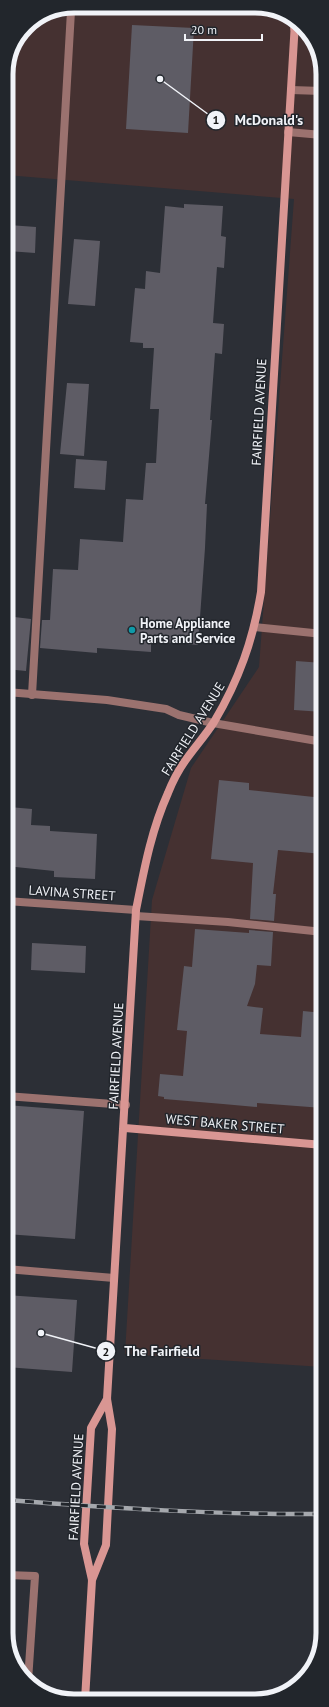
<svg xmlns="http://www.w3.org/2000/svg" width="329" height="1707" font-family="'PT Sans',sans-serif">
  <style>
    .commercial { fill: #453131 }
    .building { fill: #5e5c65 }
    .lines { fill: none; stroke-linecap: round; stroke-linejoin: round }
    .lane { stroke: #9b726f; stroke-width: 8 }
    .street { stroke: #9b726f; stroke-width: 8 }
    .secondary { stroke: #d99693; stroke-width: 8 }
    .rail-casing { stroke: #a5a8ad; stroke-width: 4.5 }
    .rail { stroke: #22262c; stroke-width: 3; stroke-dasharray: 9; stroke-linecap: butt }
    .culture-dot { fill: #0f9aa8; stroke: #22262c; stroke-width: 1.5 }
    .labels { text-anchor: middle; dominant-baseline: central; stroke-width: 3; stroke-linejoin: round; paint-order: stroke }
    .street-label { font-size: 13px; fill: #f1f3f8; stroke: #22262c }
    .poi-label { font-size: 13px; font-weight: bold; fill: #f1f3f8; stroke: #22262c; text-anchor: start }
    .rim { fill: none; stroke: #f1f3f8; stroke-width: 5 }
    .leader { fill: none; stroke: #f1f3f8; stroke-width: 1.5 }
    .callout-dot { fill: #f1f3f8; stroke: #22262c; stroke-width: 1.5 }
    .mark-label { font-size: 12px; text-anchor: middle; font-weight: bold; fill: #111 }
    .callout-label { font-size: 14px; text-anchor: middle; font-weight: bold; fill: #f1f3f8; stroke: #22262c; stroke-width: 3; stroke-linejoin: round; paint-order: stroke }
  </style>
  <rect width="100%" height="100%" fill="#2c2f36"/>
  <path class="commercial" d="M273,8L306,29L322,65L323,1367L125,1354L152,900L191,768L259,667L294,199L6,175V69L26,26L48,11Z"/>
  <path class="building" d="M132,25L194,28L188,133L126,129Z
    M184,204L223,206L221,236L226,237L224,268L217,267L213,323L224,324L222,354L215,353L210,420H212L205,504H207L205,548L198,645L151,641V652L97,648V653L40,648L42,620H50L53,569L78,570L80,539L123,542L126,499L143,500L146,463H156L159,409H150L154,348H143V343L130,342L135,288L145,289L146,271L160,273L165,206L184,208Z
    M9,225L36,227L35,253L8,251Z
    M74,239L100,241L95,306L68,304Z
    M67,383L89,384L84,456L60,454Z
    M76,459L107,461L105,490L74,488Z
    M6,616L31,619L26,671L6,669Z
    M296,661L323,663V712L294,710Z
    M219,780L249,783V790L323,798V854L278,850L273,894H276L274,921L250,919L253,863L211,859Z
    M9,807L32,809L31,825L50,826V831L97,834L95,879L54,877V871L6,866Z
    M195,929L249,933V930L273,932L271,966L257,965L255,984L247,1006L263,1008L260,1034L301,1037L303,1011L323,1013V1108L257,1103V1107L223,1104L164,1099V1097L158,1096L160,1074L183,1076L187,1031L177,1030L184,966L192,967Z
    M32,943L86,946L85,973L31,970Z
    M6,1105L84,1111L75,1239L6,1234Z
    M6,1295L77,1300L72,1372L6,1367Z"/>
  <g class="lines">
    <path class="lane" d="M294,28L306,29
      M291,90L322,91
      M288,132L322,135
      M254,627L323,634
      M32,695L71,11
      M136,916L228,922L323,932
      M6,1096L126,1105
      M7,1575L35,1576L28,1681"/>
    <path class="street" d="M6,692L107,700L166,709L179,715L213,723L323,742
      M6,901L136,910
      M6,1269L114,1278"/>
    <path class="secondary" d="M125,1128L323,1145
      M92,1580L106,1545L112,1429L107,1399L136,910C144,870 151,831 168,793C172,783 178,771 185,761C194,748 205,736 214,722C239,680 253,640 261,592L295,22
      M85,1700L92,1580L84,1544L91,1428L107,1399"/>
    <defs>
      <path id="rail" d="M7,1500C112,1508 217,1515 323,1514"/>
    </defs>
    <use href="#rail" class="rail-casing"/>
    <use href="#rail" class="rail"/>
  </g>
  <circle class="culture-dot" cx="132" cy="630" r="4"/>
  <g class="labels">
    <g class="street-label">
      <text transform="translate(259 412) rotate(-87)">FAIRFIELD AVENUE</text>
      <text transform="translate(193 729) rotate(-58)">FAIRFIELD AVENUE</text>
      <text transform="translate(72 893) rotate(4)">LAVINA STREET</text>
      <text transform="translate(116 1056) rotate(-87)">FAIRFIELD AVENUE</text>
      <text transform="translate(225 1124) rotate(5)">WEST BAKER STREET</text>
      <text transform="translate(76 1487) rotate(-87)">FAIRFIELD AVENUE</text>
    </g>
    <g class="poi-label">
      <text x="140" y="623">Home Appliance<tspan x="140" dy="15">Parts and Service</tspan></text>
    </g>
  </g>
  <path d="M0 0H329V1707H0ZM74 13H255A61 61 0 0 1 316 74V1633A61 61 0 0 1 255 1694H74A61 61 0 0 1 13 1633V74A61 61 0 0 1 74 13Z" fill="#22262c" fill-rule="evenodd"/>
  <path class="rim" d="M74 13H255A61 61 0 0 1 316 74V1633A61 61 0 0 1 255 1694H74A61 61 0 0 1 13 1633V74A61 61 0 0 1 74 13Z"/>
  <path class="leader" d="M160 79L216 120M41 1333L106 1351"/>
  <g class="callout-dot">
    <circle cx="160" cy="79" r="4"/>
    <circle cx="41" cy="1333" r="4"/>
    <circle cx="216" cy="120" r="10"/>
    <circle cx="106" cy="1351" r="10"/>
  </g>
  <g class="mark-label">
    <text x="216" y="124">1</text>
    <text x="106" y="1356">2</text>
  </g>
  <g class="callout-label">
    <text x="269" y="125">McDonald's</text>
    <text x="162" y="1356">The Fairfield</text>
  </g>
  <path d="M185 34v6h77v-6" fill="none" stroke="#f1f3f8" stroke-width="2"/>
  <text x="191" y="34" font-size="12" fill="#f1f3f8" stroke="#22262c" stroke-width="3" paint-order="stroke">20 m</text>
</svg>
